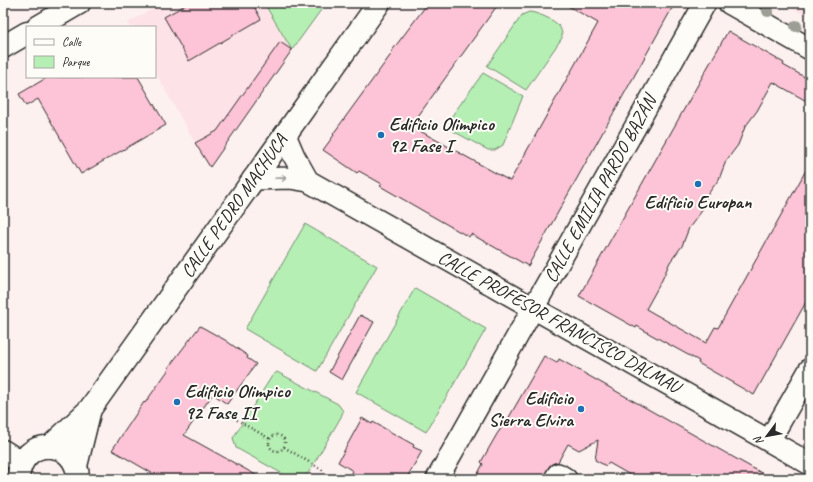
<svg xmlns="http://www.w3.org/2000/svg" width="813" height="482" font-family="Caveat,sans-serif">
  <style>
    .built { fill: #fde3e8 }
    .green { fill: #b5efb3; stroke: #708d6f }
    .building { fill: #fdc3d6; stroke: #2b2b2b }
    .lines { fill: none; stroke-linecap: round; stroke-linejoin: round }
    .minor-casing { stroke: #2b2b2b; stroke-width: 24 }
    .major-casing { stroke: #2b2b2b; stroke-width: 25 }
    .path { stroke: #2b2b2b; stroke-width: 2.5; stroke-dasharray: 1 3; stroke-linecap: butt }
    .minor { stroke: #fdfcf7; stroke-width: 21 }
    .major { stroke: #fdfcf7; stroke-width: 22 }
    .tree { fill: #9d9f96 }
    .oneway { stroke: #9e9e9b }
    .poi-dot { fill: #1f6fb2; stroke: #fdfcf7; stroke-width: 1.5 }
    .labels { text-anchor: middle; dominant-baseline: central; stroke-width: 4; stroke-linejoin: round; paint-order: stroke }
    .poi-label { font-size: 19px; font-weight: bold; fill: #2b2b2b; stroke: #fdfcf7; text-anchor: start }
    .street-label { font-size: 19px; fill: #2b2b2b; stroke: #fdfcf7 }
  </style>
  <rect width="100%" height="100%" fill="#fdf1f0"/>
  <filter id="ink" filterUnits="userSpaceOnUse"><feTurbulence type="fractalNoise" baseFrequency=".025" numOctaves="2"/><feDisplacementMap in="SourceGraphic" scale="8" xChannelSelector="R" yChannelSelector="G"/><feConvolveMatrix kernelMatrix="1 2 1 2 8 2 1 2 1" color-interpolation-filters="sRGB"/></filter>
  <g filter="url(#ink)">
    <path class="built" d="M163,3H264L292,50L229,140L195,143L155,72V27H129L127,23Z
      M784,3H810V18Z"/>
    <path class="green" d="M264,3H326L292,50Z
      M529,12C536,12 555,20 559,26C562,30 562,34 562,38L526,90L487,66L522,15Z
      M483,73L523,96L503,145L495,150H488L453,131L450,125L451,117Z
      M305,224L377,266L317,371L245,329Z
      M415,288L486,329L426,432L356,392Z
      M277,372L338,404L343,411L341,417L309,472C304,478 299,479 292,479L236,448L233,438L272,376Z"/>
    <path class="building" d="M189,3H252L261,19L189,61L164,17Z
      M428,3H499L411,126L510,181L598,23L563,3H675L528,266L471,234L469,237L432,216L380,186L382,184L359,171L357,173L323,150L334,135L333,134L392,53L391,52Z
      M728,31L784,63L783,65L810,80V103L773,82L757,111L745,127L738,145L726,161L719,179L708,194L701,212L689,228L682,246L670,262L662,280L646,309L706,343L715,327L718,328L810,163V295L754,395L698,363L699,361L650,334L637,326L636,328L579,296Z
      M280,42L292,50L210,167L195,143L217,131Z
      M48,77H138L166,125L81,174L38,99L26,106L19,94Z
      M360,315L374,322L342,380L329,372Z
      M200,326L225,340L248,356L247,358L256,364L227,404L213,394L184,435L263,479H162L112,450L144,402L145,403L169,369L168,368Z
      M544,356L557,363L559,359L772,479H637L609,463L606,466L595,460L598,440L579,450L568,444L558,462L552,464L548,468L543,479H475L483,464L481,462L497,434L502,427L504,426Z
      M362,418L372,424L373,422L414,445L413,447L422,451L406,479H348L353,471L338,462Z"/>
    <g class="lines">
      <defs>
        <path id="minor" d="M729,3L810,49
          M285,135L294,156L308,181
          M253,179L290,178L308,181L810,464
          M769,441L810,369
          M437,479L705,3
          M555,479L558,474L566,479"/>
        <path id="major" d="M38,27L79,3
          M3,47L27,33
          M50,447L90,409L379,3
          M3,451L22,463
          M76,466L90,409
          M18,479C21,434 78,438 78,479"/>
      </defs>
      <use href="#minor" class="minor-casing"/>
      <use href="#major" class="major-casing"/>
      <path class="path" d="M230,416L270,439
        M269 443a8 8 0 1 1 16 0a8 8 0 1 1-16 0Z
        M284,447L324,471"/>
      <use href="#minor" class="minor"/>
      <use href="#major" class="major"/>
    </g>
    <g class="tree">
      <circle cx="768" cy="11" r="6"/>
      <circle cx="796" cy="26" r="6"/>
    </g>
    <defs><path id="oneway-shaft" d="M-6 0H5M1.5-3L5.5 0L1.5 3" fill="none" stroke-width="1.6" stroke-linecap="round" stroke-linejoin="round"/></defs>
    <use class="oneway" href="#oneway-shaft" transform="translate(281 178) rotate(-2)"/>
  </g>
  <g class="poi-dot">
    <circle cx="381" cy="135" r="4"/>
    <circle cx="698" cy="184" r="4"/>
    <circle cx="177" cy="402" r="4"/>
    <circle cx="581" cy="409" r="4"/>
  </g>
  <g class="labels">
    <g class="poi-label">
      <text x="389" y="124">Edificio Olimpico<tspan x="389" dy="22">92 Fase I</tspan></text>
      <text x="698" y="202" text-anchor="middle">Edificio Europan</text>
      <text x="185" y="391">Edificio Olimpico<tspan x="185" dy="22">92 Fase II</tspan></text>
      <text x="573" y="398" text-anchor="end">Edificio<tspan x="573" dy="22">Sierra Elvira</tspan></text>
    </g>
    <g class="street-label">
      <text transform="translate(600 189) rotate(-61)">CALLE EMILIA PARDO BAZÁN</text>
      <text transform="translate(234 206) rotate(-55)">CALLE PEDRO MACHUCA</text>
      <text transform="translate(559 322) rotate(29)">CALLE PROFESOR FRANCISCO DALMAU</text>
    </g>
  </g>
  <rect width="813" height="482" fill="none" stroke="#fdfcf7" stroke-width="16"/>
  <rect x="8" y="8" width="797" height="466" fill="none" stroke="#2b2b2b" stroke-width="1.5" filter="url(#ink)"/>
  <rect x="26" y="26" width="130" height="52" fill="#fdfcf7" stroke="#a9a8a5"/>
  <rect x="34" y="39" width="20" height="6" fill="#fdfcf7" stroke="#a9a8a5"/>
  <text x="62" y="46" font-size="12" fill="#2b2b2b">Calle</text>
  <rect x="34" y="56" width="20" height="12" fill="#b5efb3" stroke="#a9a8a5"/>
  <text x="62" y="66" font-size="12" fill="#2b2b2b">Parque</text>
  <g transform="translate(767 436) rotate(238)" stroke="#fdfcf7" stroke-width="3" paint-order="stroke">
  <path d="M0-3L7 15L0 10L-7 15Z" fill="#2b2b2b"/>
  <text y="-6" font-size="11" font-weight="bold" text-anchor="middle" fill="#2b2b2b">N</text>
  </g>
</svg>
